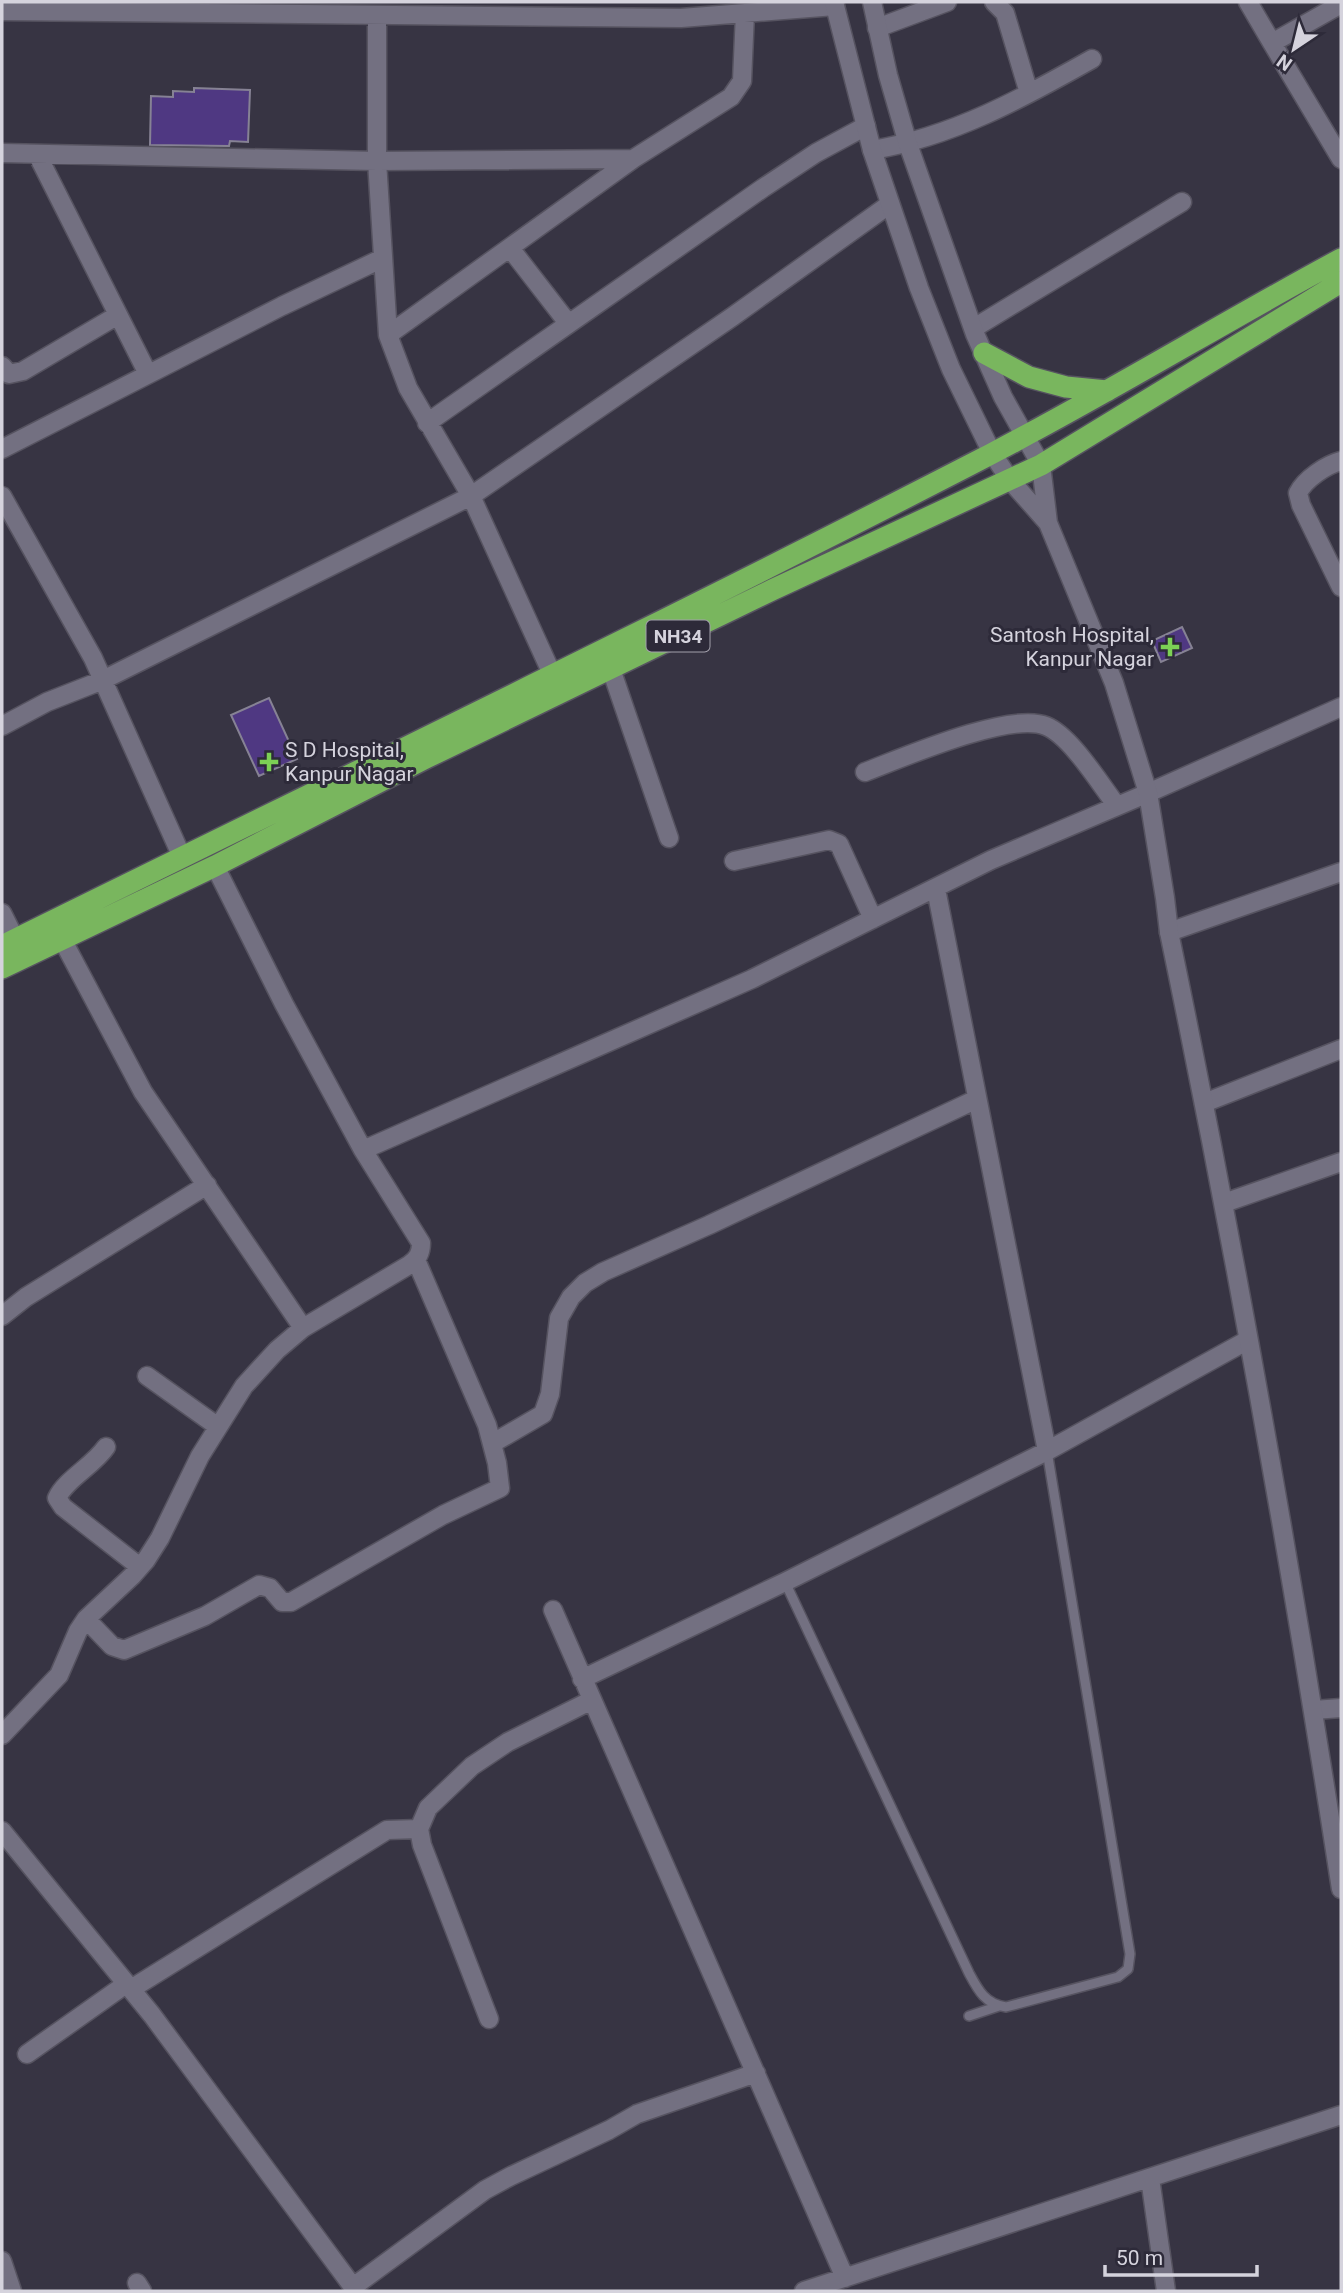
<svg xmlns="http://www.w3.org/2000/svg" width="1343" height="2293" font-family="Roboto,sans-serif">
  <style>
    .building { fill: #4f3882; stroke: #868294; stroke-width: 2 }
    .lines { fill: none; stroke-linecap: round; stroke-linejoin: round }
    .lane-casing { stroke: #565360; stroke-width: 12 }
    .street-casing { stroke: #565360; stroke-width: 21 }
    .secondary-casing { stroke: #565360; stroke-width: 21 }
    .highway-casing { stroke: #565360; stroke-width: 24 }
    .lane { stroke: #737081; stroke-width: 9 }
    .street { stroke: #737081; stroke-width: 18 }
    .secondary { stroke: #737081; stroke-width: 18 }
    .highway { stroke: #79b65e; stroke-width: 21 }
    .poi-dot { fill: #7cd155; stroke: #2d2a39; stroke-width: 2.5 }
    .labels { text-anchor: middle; dominant-baseline: central; stroke-width: 6; stroke-linejoin: round; paint-order: stroke }
    .shield { fill: #2d2a39; stroke: #a3a0ac; stroke-width: 2 }
    .shield-label { font-size: 19px; font-weight: bold; fill: #d5d3dd }
    .poi-label { font-size: 21px; fill: #d5d3dd; stroke: #2d2a39; text-anchor: end }
  </style>
  <rect width="100%" height="100%" fill="#373443"/>
  <path class="building" d="M194,88L250,90L248,142L230,141L229,146L150,145L151,96L173,97V91L194,92Z
    M1182,627L1192,648L1161,662L1152,641Z
    M269,698L297,759L259,776L231,715Z"/>
  <g class="lines">
    <defs>
      <path id="lane" d="M785,1582L969,1973C978,1990 985,2004 1006,2007L1118,1977L1128,1969L1130,1954L1047,1451
        M969,2016L999,2006"/>
      <path id="street" d="M994,2L1005,13L1029,93
        M1248,2L1272,43L1341,4
        M2,11L681,18L835,6
        M377,15V161L388,335L408,388L471,496L552,674
        M877,28L947,2
        M1272,43L1341,159
        M872,150C952,137 1023,98 1092,59
        M2,153L377,161L633,159L731,97L742,81L745,13
        M37,154L148,374
        M510,248L568,323
        M974,328L1182,202
        M388,335L633,159
        M2,366L9,374L23,371L118,315
        M427,423L763,188L816,153L866,126
        M2,449L282,306L383,258
        M1341,461C1326,465 1305,479 1298,493L1301,505L1341,587
        M2,496L93,658L182,857
        M611,669L669,838
        M2,726L47,702L103,680L471,496L732,317L890,204
        M865,772C902,758 1010,711 1046,726C1071,736 1100,784 1117,806
        M734,861L829,840L839,844L873,919
        M936,889L1047,1451
        M2,913L15,939
        M1169,932L1341,872
        M62,939L143,1092L303,1328
        M1204,1103L1341,1049
        M363,1150L752,979L991,860L1148,793L1341,707
        M1224,1203L1341,1162
        M2,1316L26,1297L207,1185
        M147,1376L217,1426
        M493,1443L543,1414L550,1394L559,1318L571,1297L585,1283L603,1272L709,1225L977,1099
        M106,1447C93,1466 66,1479 57,1498L63,1507L140,1567
        M553,1610L845,2278
        M86,1619L112,1646L124,1650L205,1616L259,1585L270,1588L282,1602H291L443,1515L500,1488L497,1463L487,1425L416,1260
        M582,1679L785,1582L1047,1451L1248,1340
        M1314,1710L1341,1708
        M2,1735L59,1675L78,1631L86,1619L132,1576L146,1560L160,1538L200,1456L244,1386L277,1350L303,1328L409,1265C418,1259 421,1253 421,1243L363,1150L284,1004L215,866
        M2,1831L152,2015L356,2291
        M131,1989L387,1830L419,1829
        M489,2019L422,1845L419,1829L428,1808L472,1766L508,1742L592,1700
        M27,2054L126,1984
        M1150,2178L1166,2291
        M2,2261L12,2291
        M137,2283L142,2291
        M353,2287L485,2190L511,2176L609,2130L637,2114L756,2073
        M804,2291L1341,2115"/>
      <path id="secondary" d="M834,2L872,150L919,288L951,369L992,453L1010,480L1048,523L1114,683L1148,793L1165,898L1169,932C1235,1249 1292,1569 1341,1889
        M872,2L888,75L908,144L975,334L1003,397L1041,465L1048,523"/>
      <path id="highway" d="M984,353L1029,377L1066,387L1107,391
        M2,946C332,783 664,623 991,454C1110,392 1224,322 1341,259
        M2,968L215,866L426,758L772,590L1041,465L1341,282"/>
    </defs>
    <use href="#lane" class="lane-casing"/>
    <use href="#street" class="street-casing"/>
    <use href="#secondary" class="secondary-casing"/>
    <use href="#highway" class="highway-casing"/>
    <use href="#lane" class="lane"/>
    <use href="#street" class="street"/>
    <use href="#secondary" class="secondary"/>
    <use href="#highway" class="highway"/>
  </g>
  <g class="poi-dot">
    <path d="M1166.5 636.5h7v7h7v7h-7v7h-7v-7h-7v-7h7z"/>
    <path d="M265.5 751.5h7v7h7v7h-7v7h-7v-7h-7v-7h7z"/>
  </g>
  <g class="labels">
    <rect class="shield" x="646.5" y="620.5" width="63" height="31" rx="5"/>
    <g class="shield-label">
      <text x="678" y="636">NH34</text>
    </g>
    <g class="poi-label">
      <text x="1154" y="635">Santosh Hospital,<tspan x="1154" dy="24">Kanpur Nagar</tspan></text>
      <text x="285" y="750" text-anchor="start">S D Hospital,<tspan x="285" dy="24">Kanpur Nagar</tspan></text>
    </g>
  </g>
  <rect width="1343" height="2293" fill="none" stroke="#d5d3dd" stroke-width="7"/>
  <g transform="translate(1294 49) rotate(215)" stroke="#2d2a39" stroke-width="5" paint-order="stroke">
  <path d="M0-5L12 26L0 18L-12 26Z" fill="#d5d3dd"/>
  <text y="-10" font-size="19" font-weight="bold" text-anchor="middle" fill="#d5d3dd">N</text>
  </g>
  <path d="M1105 2265v10h152v-10" fill="none" stroke="#d5d3dd" stroke-width="3.5"/>
  <text x="1116" y="2265" font-size="21" fill="#d5d3dd" stroke="#2d2a39" stroke-width="5" paint-order="stroke">50 m</text>
</svg>
